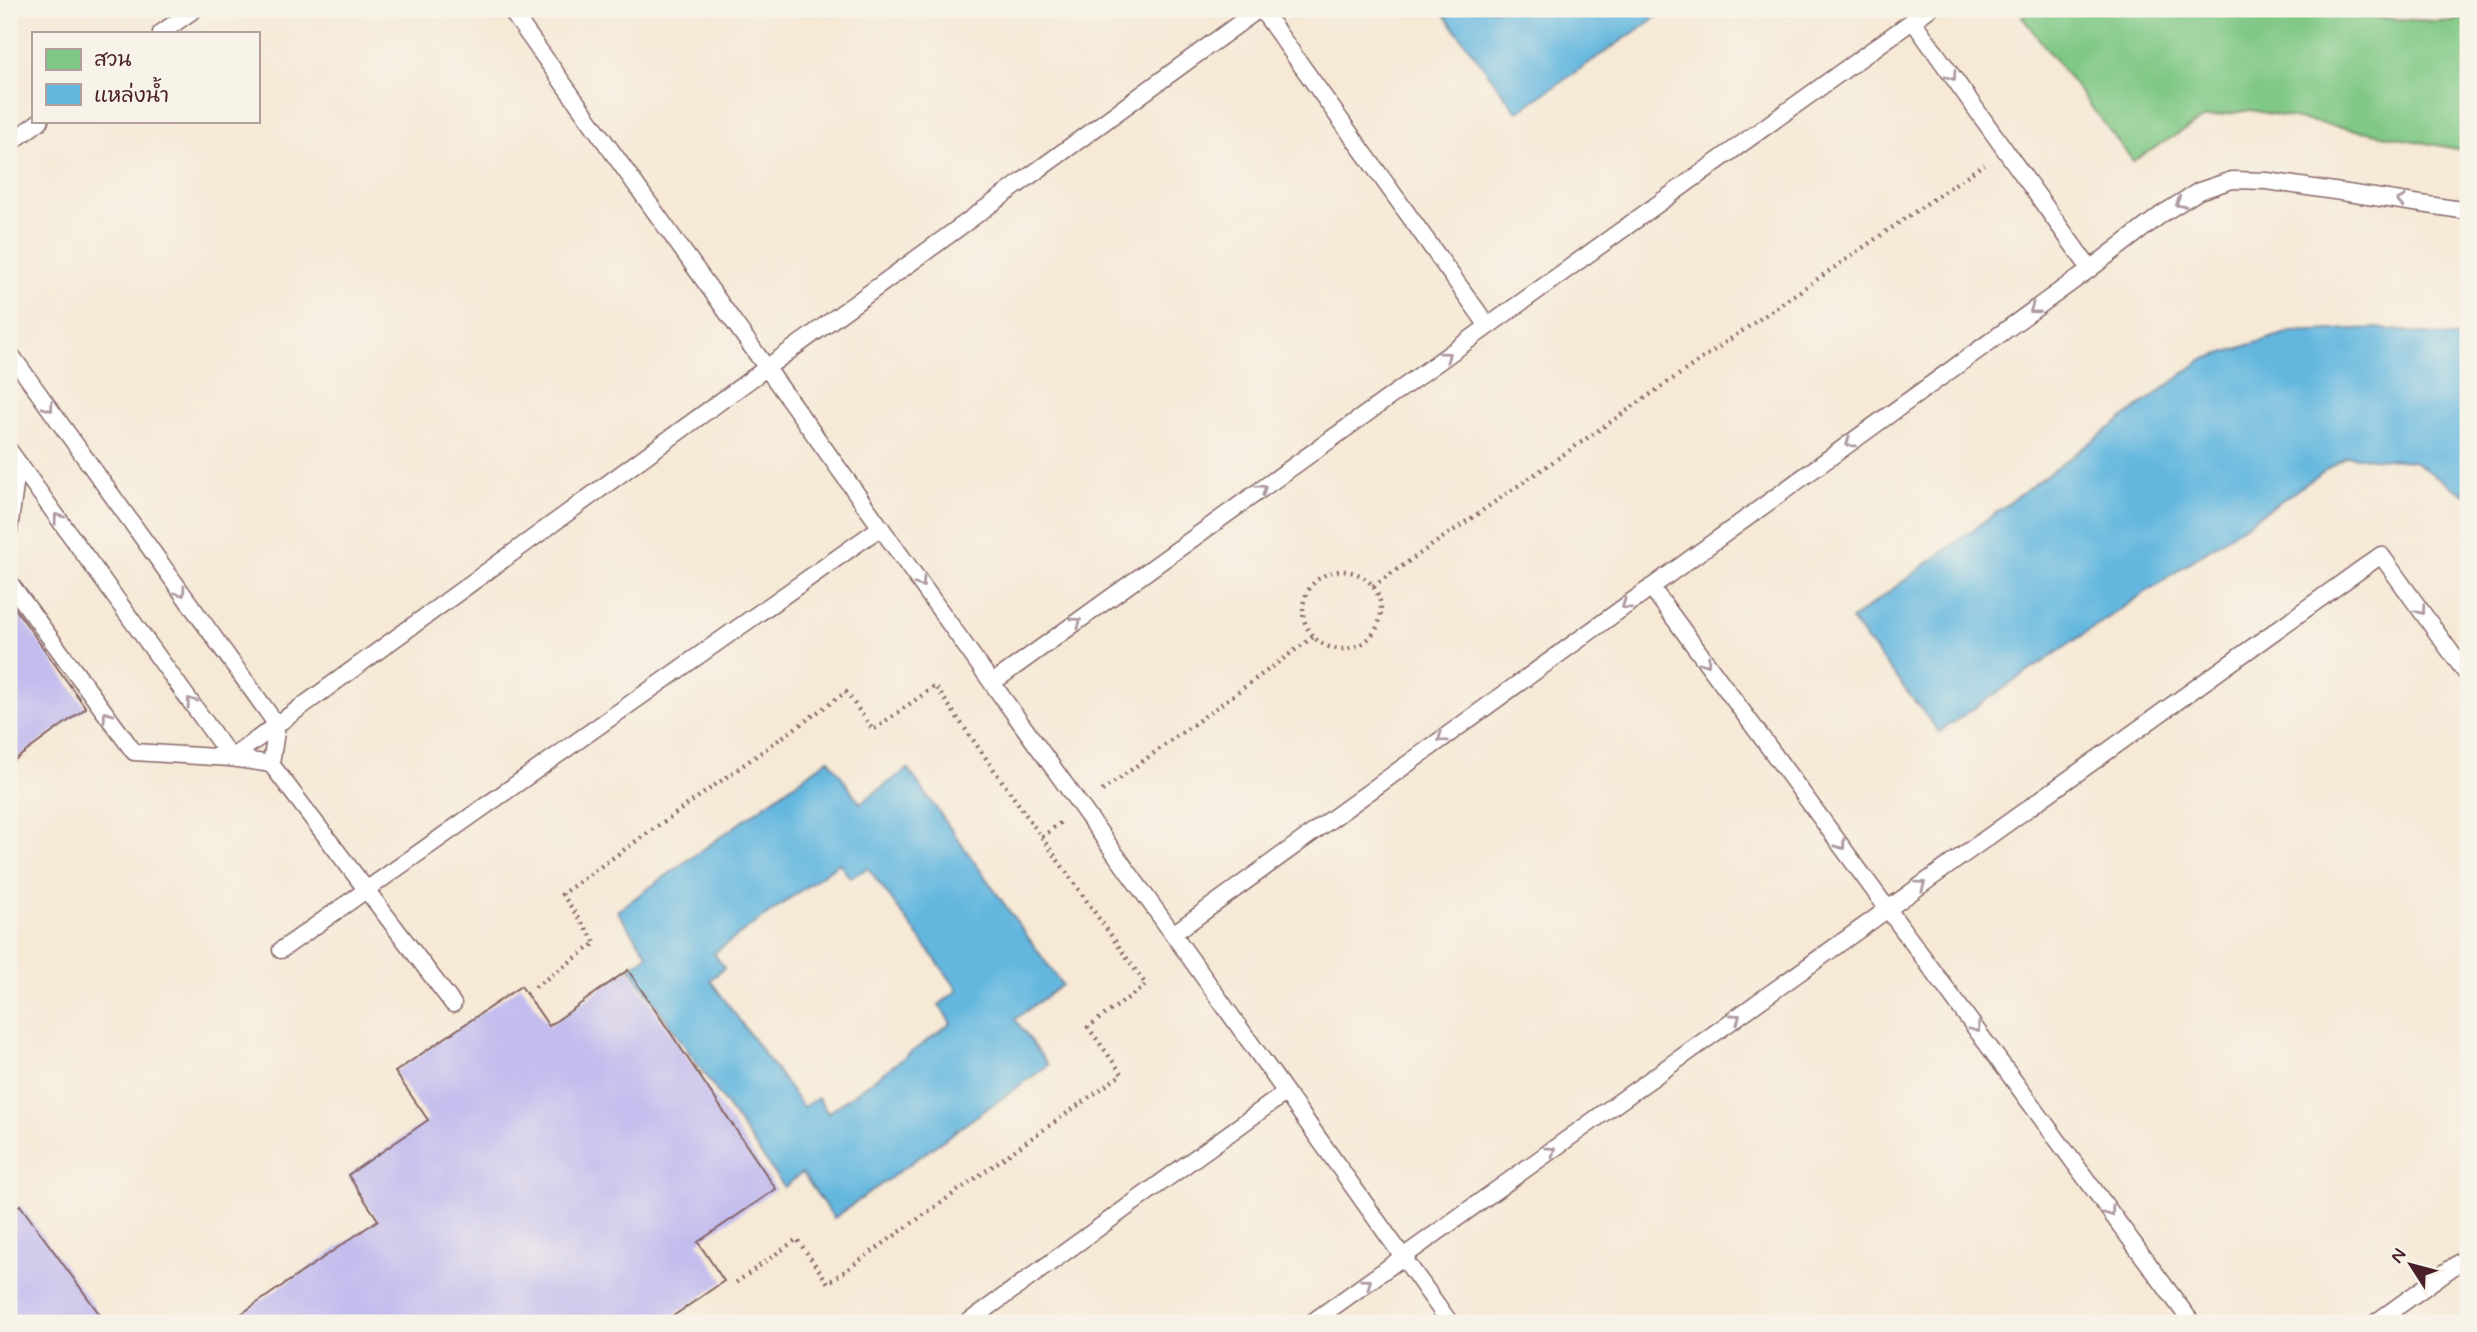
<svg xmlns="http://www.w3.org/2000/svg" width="2477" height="1332" font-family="Mynerve,'Playpen Sans Thai',sans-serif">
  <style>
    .green { fill: #7fc885; stroke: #647458; stroke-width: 2 }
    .water { fill: #63b7df; stroke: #566b85; stroke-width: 2; fill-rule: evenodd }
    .building { fill: #c3bcee }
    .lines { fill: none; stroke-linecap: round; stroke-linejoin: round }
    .lane-casing { stroke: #866667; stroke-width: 19 }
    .path { stroke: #866667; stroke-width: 4.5; stroke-dasharray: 2 5; stroke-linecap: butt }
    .lane { stroke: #fff; stroke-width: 16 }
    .oneway { stroke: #ae9aa0 }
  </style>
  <rect width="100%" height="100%" fill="#f7f3e8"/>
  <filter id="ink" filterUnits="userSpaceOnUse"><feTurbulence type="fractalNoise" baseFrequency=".0143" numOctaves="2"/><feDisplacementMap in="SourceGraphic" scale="14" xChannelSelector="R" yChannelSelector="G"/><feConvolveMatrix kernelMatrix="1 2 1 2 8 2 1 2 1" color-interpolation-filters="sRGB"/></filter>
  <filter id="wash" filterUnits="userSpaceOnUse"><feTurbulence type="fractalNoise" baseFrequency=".00686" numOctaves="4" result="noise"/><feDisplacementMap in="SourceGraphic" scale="28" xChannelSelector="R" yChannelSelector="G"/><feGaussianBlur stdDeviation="1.57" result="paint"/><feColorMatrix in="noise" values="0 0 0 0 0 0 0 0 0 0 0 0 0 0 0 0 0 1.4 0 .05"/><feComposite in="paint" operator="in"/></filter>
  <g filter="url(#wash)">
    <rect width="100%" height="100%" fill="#f6e9d6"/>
    <path class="green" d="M2033,9H2370L2377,18L2453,22L2468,12V151L2250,110L2204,118L2133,161L2022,17Z"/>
    <path class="water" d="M1440,9H1668L1517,112Z
      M2376,328L2468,339V497L2413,461L2347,456L1939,732L1851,620L2202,360L2290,332Z
      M829,759L860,803L908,769L1062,985L1015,1019L1048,1065L834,1218L802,1173L784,1187L630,968L648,955L617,911ZM839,863L850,878L868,868L958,990L939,1005L951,1023L828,1113L818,1098L803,1107L710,980L724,968L714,953Z"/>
    <g id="blocks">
      <path class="building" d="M9,600L86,708L9,764Z
        M628,970L776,1189L698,1242L724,1281L663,1323H576L574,1321L570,1323H228L378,1220L348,1175L428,1120L395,1072L521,986L549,1026Z
        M20,1205L106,1323H9V1213Z"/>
    </g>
  </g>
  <g filter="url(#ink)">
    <use href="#blocks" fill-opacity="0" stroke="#866667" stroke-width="2"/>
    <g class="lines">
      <defs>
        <path id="lane" d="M510,9L992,683L1929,9
          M1261,9L1488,326
          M1913,21L2090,269
          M161,33L195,9
          M9,144L40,121
          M9,352L277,725L271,764
          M9,450L231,758
          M9,530L18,463
          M9,582L134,752L231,758L271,764L453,1004
          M1651,587L2192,1323
          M992,683L1173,934
          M231,758L1259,9
          M281,950L881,527
          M967,1323L1285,1093
          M1311,1323L2381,555L2468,676
          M1450,1323L1173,934L2090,269L2162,214L2199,191L2232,180L2267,181L2468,211
          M2375,1323L2468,1256"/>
      </defs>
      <use href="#lane" class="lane-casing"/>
      <path class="path" d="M1303 610a39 39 0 1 1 78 0a39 39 0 1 1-78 0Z
        M1373,586L1984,164
        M1102,791L1313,637
        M1042,837L1061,822
        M535,987L596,943L562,894L846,692L873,730L935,686L1146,985L1088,1027L1122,1074L828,1283L797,1239L734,1284"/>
      <use href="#lane" class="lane"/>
    </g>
    <defs><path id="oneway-chevron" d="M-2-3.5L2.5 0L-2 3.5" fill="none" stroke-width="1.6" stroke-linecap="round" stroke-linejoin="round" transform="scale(1.75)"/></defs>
    <g class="oneway">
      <use href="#oneway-chevron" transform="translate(1952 76) rotate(54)"/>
      <use href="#oneway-chevron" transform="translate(2401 201) rotate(-171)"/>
      <use href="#oneway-chevron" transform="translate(2180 203) rotate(148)"/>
      <use href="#oneway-chevron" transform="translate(2034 309) rotate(144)"/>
      <use href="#oneway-chevron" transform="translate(1446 356) rotate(-36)"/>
      <use href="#oneway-chevron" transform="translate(49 407) rotate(54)"/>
      <use href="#oneway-chevron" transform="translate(1850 443) rotate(144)"/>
      <use href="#oneway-chevron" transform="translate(1262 489) rotate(-36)"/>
      <use href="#oneway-chevron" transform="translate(58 518) rotate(-126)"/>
      <use href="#oneway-chevron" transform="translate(921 583) rotate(54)"/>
      <use href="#oneway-chevron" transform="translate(181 592) rotate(54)"/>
      <use href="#oneway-chevron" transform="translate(1626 605) rotate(144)"/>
      <use href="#oneway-chevron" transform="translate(2421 610) rotate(54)"/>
      <use href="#oneway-chevron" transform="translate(1077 622) rotate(-36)"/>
      <use href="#oneway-chevron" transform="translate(1706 662) rotate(54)"/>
      <use href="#oneway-chevron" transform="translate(191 702) rotate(-126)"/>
      <use href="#oneway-chevron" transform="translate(107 716) rotate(-126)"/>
      <use href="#oneway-chevron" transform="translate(1442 738) rotate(144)"/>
      <use href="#oneway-chevron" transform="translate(1841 845) rotate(54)"/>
      <use href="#oneway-chevron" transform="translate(1921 885) rotate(-36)"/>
      <use href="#oneway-chevron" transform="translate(1736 1018) rotate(-36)"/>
      <use href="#oneway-chevron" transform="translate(1976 1028) rotate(54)"/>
      <use href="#oneway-chevron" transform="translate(1551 1151) rotate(-36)"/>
      <use href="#oneway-chevron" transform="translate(2110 1212) rotate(54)"/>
      <use href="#oneway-chevron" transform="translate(1367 1283) rotate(-36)"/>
    </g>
  </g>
  <rect width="2477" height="1332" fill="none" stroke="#f7f3e8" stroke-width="35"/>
  <rect x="32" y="32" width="228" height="91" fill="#f7f3e8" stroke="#b29e9c" stroke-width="2"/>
  <rect x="46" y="49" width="35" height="21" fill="#7fc885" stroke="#b29e9c" stroke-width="2"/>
  <text x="94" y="66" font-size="21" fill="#4a1f2b">สวน</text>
  <rect x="46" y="84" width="35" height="21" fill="#63b7df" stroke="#b29e9c" stroke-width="2"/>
  <text x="94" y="102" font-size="21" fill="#4a1f2b">แหล่งน้ำ</text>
  <g transform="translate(2411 1265) rotate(306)" stroke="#f7f3e8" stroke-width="5" paint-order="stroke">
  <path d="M0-5L12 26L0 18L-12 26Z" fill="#4a1f2b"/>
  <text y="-10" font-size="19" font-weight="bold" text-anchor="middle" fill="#4a1f2b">N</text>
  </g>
</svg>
